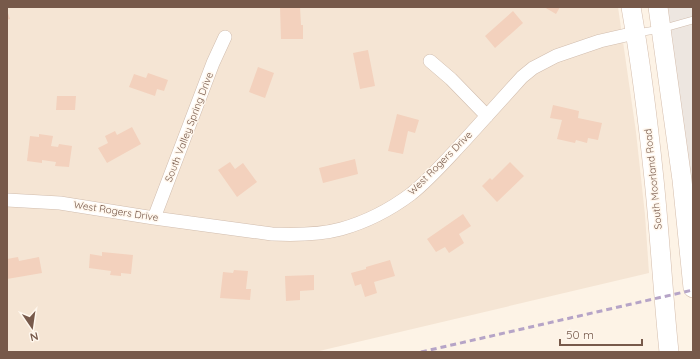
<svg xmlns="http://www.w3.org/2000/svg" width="700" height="359" font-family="Quicksand,sans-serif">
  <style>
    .residential { fill: #f5e5d4 }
    .industrial { fill: #ede6e0 }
    .building { fill: #f3d1bd }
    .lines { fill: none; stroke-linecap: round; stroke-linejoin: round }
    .lane-casing { stroke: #d1bdae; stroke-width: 8 }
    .street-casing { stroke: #d1bdae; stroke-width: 14 }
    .secondary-casing { stroke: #d4bdac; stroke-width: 20 }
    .lane { stroke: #fff; stroke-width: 7 }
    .street { stroke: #fff; stroke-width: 13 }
    .secondary { stroke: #fff; stroke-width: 19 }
    .rail { stroke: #b6a4c7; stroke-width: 3; stroke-dasharray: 6 4; stroke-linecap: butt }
    .labels { text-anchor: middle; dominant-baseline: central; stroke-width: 3; stroke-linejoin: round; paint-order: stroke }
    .street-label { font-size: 10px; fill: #77594a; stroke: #fff7ed }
  </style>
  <rect width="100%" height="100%" fill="#fdf3e6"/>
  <path class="residential" d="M7,7H618L636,132L645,215L649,273L315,352H7Z"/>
  <path class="industrial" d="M658,7H693V276Z"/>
  <path class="building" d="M280,7H300L301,25H303V39H281Z
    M544,7H560L556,14Z
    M7,10L10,19L7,20Z
    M513,11L523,23L495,48L485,36Z
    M368,50L375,86L360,89L353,53Z
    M258,67L274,73L265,98L249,92Z
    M148,73L168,80L164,91L157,89L155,96L129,87L134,74L146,78Z
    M57,96H76L75,110H56Z
    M553,105L579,111L578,118L602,123L598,140L588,138L587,143L576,140L575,143L557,139L562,120L550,118Z
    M397,114L419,120L415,133L408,131L403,154L388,151Z
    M132,127L141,144L107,163L98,148L108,143L105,136L115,131L117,135Z
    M39,134L53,136L51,146L58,147L59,144L72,146L69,167L55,166L56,162L42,160V163L27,161L30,136L39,137Z
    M355,159L358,174L323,183L319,168Z
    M230,162L235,169L243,163L257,182L237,197L218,170Z
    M510,162L524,176L497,202L482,186L490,178L492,180Z
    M463,214L471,226L459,234L464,243L449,253L445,247L436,252L427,239Z
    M102,252L133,255L131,274L121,273V276L110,275L111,271L89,268L90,254L102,256Z
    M18,257L19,261L39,257L42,273L7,279V259Z
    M390,260L395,276L374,282L377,293L365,297L361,284L355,286L351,273L366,269V267Z
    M234,270L248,271L246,289H251L250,300L220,298L223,272L233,273Z
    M314,275V290L300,291V300L286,301L285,276Z"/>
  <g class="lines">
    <defs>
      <path id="lane" d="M637,33L661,29L693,20"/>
      <path id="street" d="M430,61L451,79L487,116
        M7,200L60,203L154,218L272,234C295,235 319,235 341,229C366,222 391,209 411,194C431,178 448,158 465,140C484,119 503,98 522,77L533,68L556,56L600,41L635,33
        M154,218L213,63L225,37"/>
      <path id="secondary" d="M631,7C641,64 648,121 654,179C660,237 663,294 669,352
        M658,7L682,180L693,288"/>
    </defs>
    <use href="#lane" class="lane-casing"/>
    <use href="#street" class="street-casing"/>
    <use href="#secondary" class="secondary-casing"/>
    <use href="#lane" class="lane"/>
    <use href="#street" class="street"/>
    <use href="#secondary" class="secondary"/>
    <path class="rail" d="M421,352L693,290"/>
  </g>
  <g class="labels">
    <g class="street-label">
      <text transform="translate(189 127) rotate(-69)">South Valley Spring Drive</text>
      <text transform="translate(440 163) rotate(-45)">West Rogers Drive</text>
      <text transform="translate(653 179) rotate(-96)">South Moorland Road</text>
      <text transform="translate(116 211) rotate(9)">West Rogers Drive</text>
    </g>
  </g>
  <rect width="700" height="359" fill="none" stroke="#77594a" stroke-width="16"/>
  <g transform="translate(32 327) rotate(167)" stroke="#fff7ed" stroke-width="3" paint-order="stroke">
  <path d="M0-3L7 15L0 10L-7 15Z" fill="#77594a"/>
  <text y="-6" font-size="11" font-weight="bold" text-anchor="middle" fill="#77594a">N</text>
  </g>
  <path d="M560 339v6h82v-6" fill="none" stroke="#77594a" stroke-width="2"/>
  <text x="566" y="339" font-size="12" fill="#77594a" stroke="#fff7ed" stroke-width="3" paint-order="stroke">50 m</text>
</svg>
